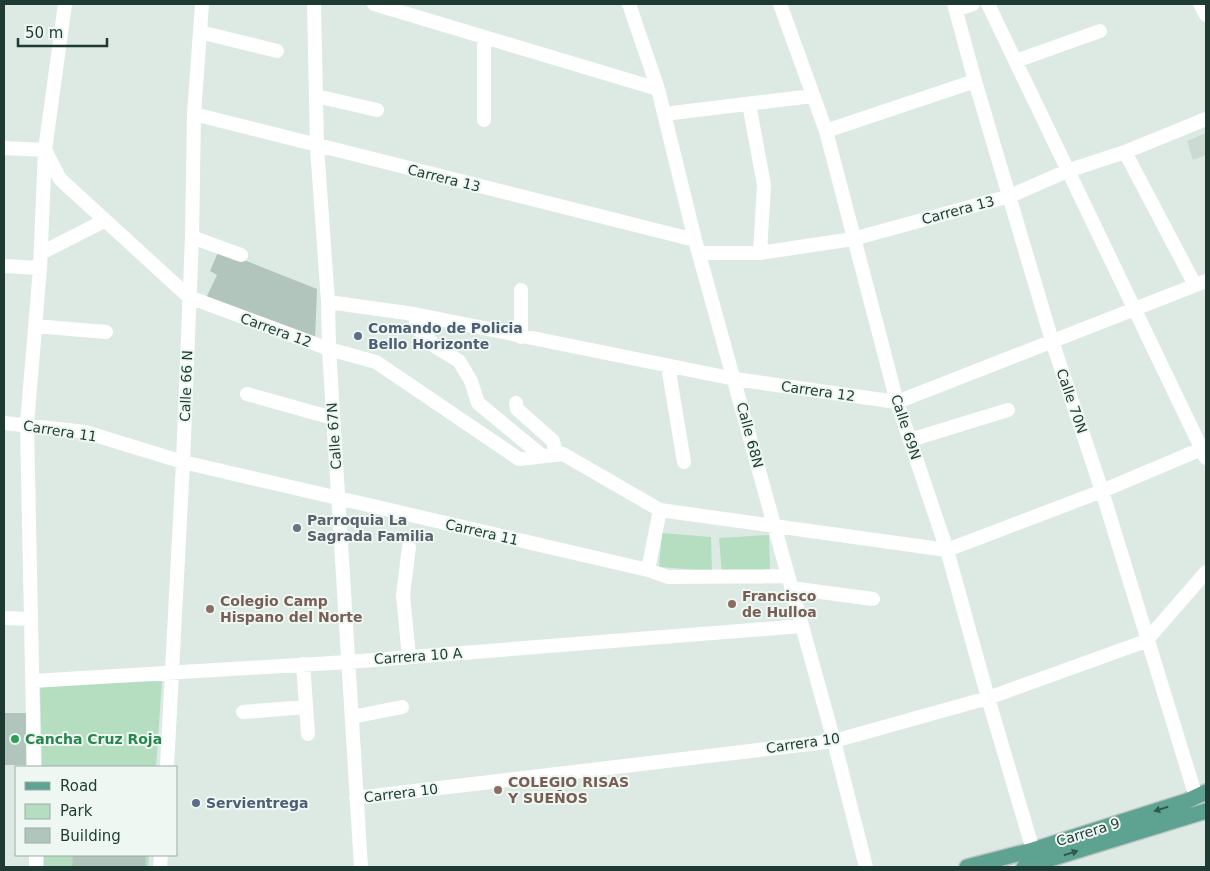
<svg xmlns="http://www.w3.org/2000/svg" width="1210" height="871" font-family="'DejaVu Sans',sans-serif">
  <style>
    .built { fill: #cbdad3 }
    .green { fill: #b4debf }
    .building { fill: #b2c5bd }
    .lines { fill: none; stroke-linecap: round; stroke-linejoin: round }
    .primary-casing { stroke: #bcc4c2; stroke-width: 18 }
    .minor { stroke: #fff; stroke-width: 14 }
    .primary { stroke: #5ea391; stroke-width: 15 }
    .oneway { fill: #315a4f }
    .service-dot { fill: #5c6f8a; stroke: #eef7f2; stroke-width: 2 }
    .worship-dot { fill: #6b7280; stroke: #eef7f2; stroke-width: 2 }
    .education-dot { fill: #8d6e63; stroke: #eef7f2; stroke-width: 2 }
    .leisure-dot { fill: #2e9e5b; stroke: #eef7f2; stroke-width: 2 }
    .labels { text-anchor: middle; dominant-baseline: central; stroke-width: 4; stroke-linejoin: round; paint-order: stroke }
    .street-label { font-size: 14px; fill: #1e3b33; stroke: #eef7f2 }
    .service-label { font-size: 14px; font-weight: bold; fill: #4e5e75; stroke: #eef7f2; text-anchor: start }
    .worship-label { font-size: 14px; font-weight: bold; fill: #5b616d; stroke: #eef7f2; text-anchor: start }
    .education-label { font-size: 14px; font-weight: bold; fill: #785e54; stroke: #eef7f2; text-anchor: start }
    .leisure-label { font-size: 14px; font-weight: bold; fill: #27864d; stroke: #eef7f2; text-anchor: start }
  </style>
  <rect width="100%" height="100%" fill="#ddeae4"/>
  <path class="built" d="M1206,133V155L1193,160L1187,141Z"/>
  <path class="green" d="M662,533L711,537L712,571L659,567Z
    M769,535L770,571L722,574L719,538Z
    M162,681L156,767H42L40,686Z
    M44,855H149L148,867H44Z"/>
  <path class="building" d="M219,250L317,289L315,340L206,298L217,275L210,271Z
    M4,713H26V765H4Z
    M73,855H146L145,867H72Z"/>
  <g class="lines">
    <defs>
      <path id="primary" d="M967,867L1033,850L1187,801L1206,792
        M1024,867L1206,811"/>
    </defs>
    <use href="#primary" class="primary-casing"/>
    <path class="minor" d="M314,4L317,147L328,302L329,349L361,867
      M374,4L658,89
      M629,4L658,89L695,240L834,741L866,867
      M780,4L826,131L897,402L947,550L988,698L1033,850
      M954,4L975,81L1052,341L1102,491L1196,797
      M988,4L1206,458
      M1200,4L1206,15
      M956,10L973,4
      M200,32L277,51
      M484,37V120
      M1016,61L1100,31
      M316,96L377,110
      M749,104L764,185L760,253
      M194,114L695,240
      M664,114L813,96
      M826,131L975,81
      M4,148L45,150L60,179L189,297L329,349L376,362L519,459L563,454L660,510L947,550L1102,491L1206,447
      M1125,152L1195,285
      M192,237L241,255
      M41,253L104,221
      M699,253H760L853,239L1010,196L1067,171L1125,152L1206,119
      M4,266L40,268
      M328,302L414,314L735,379L897,402L1206,281
      M414,314L418,329L436,347L459,361L471,381L478,403L541,455
      M35,326L106,332
      M521,337V290
      M668,366L684,462
      M247,394L333,418
      M516,403L517,409L553,441L556,454
      M4,423L85,432L183,462L648,570L668,577L788,576
      M910,440L1008,410
      M648,570L660,510
      M791,588L873,599
      M4,618L31,619
      M409,657L403,595L409,547
      M303,664L308,734
      M33,681L348,662L802,626
      M243,712L306,707
      M352,717L402,707
      M34,767L27,424L40,268L45,150L65,4
      M167,767L183,462L192,237L194,114L202,4
      M356,798L834,741L988,698L1146,641L1206,572
      M36,855V867
      M160,867L161,855"/>
    <use href="#primary" class="primary"/>
  </g>
  <defs><path id="oneway-solid" d="M-6-.8H1V-3.2L6.5 0L1 3.2V.8H-6Z" transform="scale(1.25)"/></defs>
  <g class="oneway">
    <use href="#oneway-solid" transform="translate(1161 809) rotate(163)"/>
    <use href="#oneway-solid" transform="translate(1071 853) rotate(-17)"/>
  </g>
  <g class="service-dot">
    <circle cx="358" cy="336" r="5"/>
    <circle cx="196" cy="803" r="5"/>
  </g>
  <circle class="worship-dot" cx="297" cy="528" r="5"/>
  <g class="education-dot">
    <circle cx="732" cy="604" r="5"/>
    <circle cx="210" cy="609" r="5"/>
    <circle cx="498" cy="790" r="5"/>
  </g>
  <circle class="leisure-dot" cx="15" cy="739" r="5"/>
  <g class="labels">
    <g class="street-label">
      <text transform="translate(444 178) rotate(14)">Carrera 13</text>
      <text transform="translate(958 210) rotate(-15)">Carrera 13</text>
      <text transform="translate(276 330) rotate(20)">Carrera 12</text>
      <text transform="translate(186 386) rotate(-88)">Calle 66 N</text>
      <text transform="translate(818 391) rotate(8)">Carrera 12</text>
      <text transform="translate(1072 401) rotate(71)">Calle 70N</text>
      <text transform="translate(906 427) rotate(72)">Calle 69N</text>
      <text transform="translate(60 431) rotate(9)">Carrera 11</text>
      <text transform="translate(750 435) rotate(75)">Calle 68N</text>
      <text transform="translate(334 436) rotate(-94)">Calle 67N</text>
      <text transform="translate(482 532) rotate(13)">Carrera 11</text>
      <text transform="translate(418 656) rotate(-4)">Carrera 10 A</text>
      <text transform="translate(803 743) rotate(-8)">Carrera 10</text>
      <text transform="translate(401 793) rotate(-7)">Carrera 10</text>
      <text transform="translate(1088 832) rotate(-17)">Carrera 9</text>
    </g>
    <g class="service-label">
      <text x="368" y="328">Comando de Policia<tspan x="368" dy="16">Bello Horizonte</tspan></text>
      <text x="206" y="803">Servientrega</text>
    </g>
    <g class="worship-label">
      <text x="307" y="520">Parroquia La<tspan x="307" dy="16">Sagrada Familia</tspan></text>
    </g>
    <g class="education-label">
      <text x="742" y="596">Francisco<tspan x="742" dy="16">de Hulloa</tspan></text>
      <text x="220" y="601">Colegio Camp<tspan x="220" dy="16">Hispano del Norte</tspan></text>
      <text x="508" y="782">COLEGIO RISAS<tspan x="508" dy="16">Y SUEÑOS</tspan></text>
    </g>
    <g class="leisure-label">
      <text x="25" y="739">Cancha Cruz Roja</text>
    </g>
  </g>
  <rect width="1210" height="871" fill="none" stroke="#1e3b33" stroke-width="10"/>
  <rect x="15" y="766" width="162" height="90" fill="#eef7f2" stroke="#9baca6"/>
  <rect x="25" y="782" width="25" height="8" fill="#5ea391" stroke="#9baca6"/>
  <text x="60" y="791" font-size="15" fill="#1e3b33">Road</text>
  <rect x="25" y="804" width="25" height="15" fill="#b4debf" stroke="#9baca6"/>
  <text x="60" y="816" font-size="15" fill="#1e3b33">Park</text>
  <rect x="25" y="828" width="25" height="15" fill="#b2c5bd" stroke="#9baca6"/>
  <text x="60" y="841" font-size="15" fill="#1e3b33">Building</text>
  <path d="M18 38v8h89v-8" fill="none" stroke="#1e3b33" stroke-width="2.5"/>
  <text x="25" y="38" font-size="15" fill="#1e3b33" stroke="#eef7f2" stroke-width="4" paint-order="stroke">50 m</text>
</svg>
